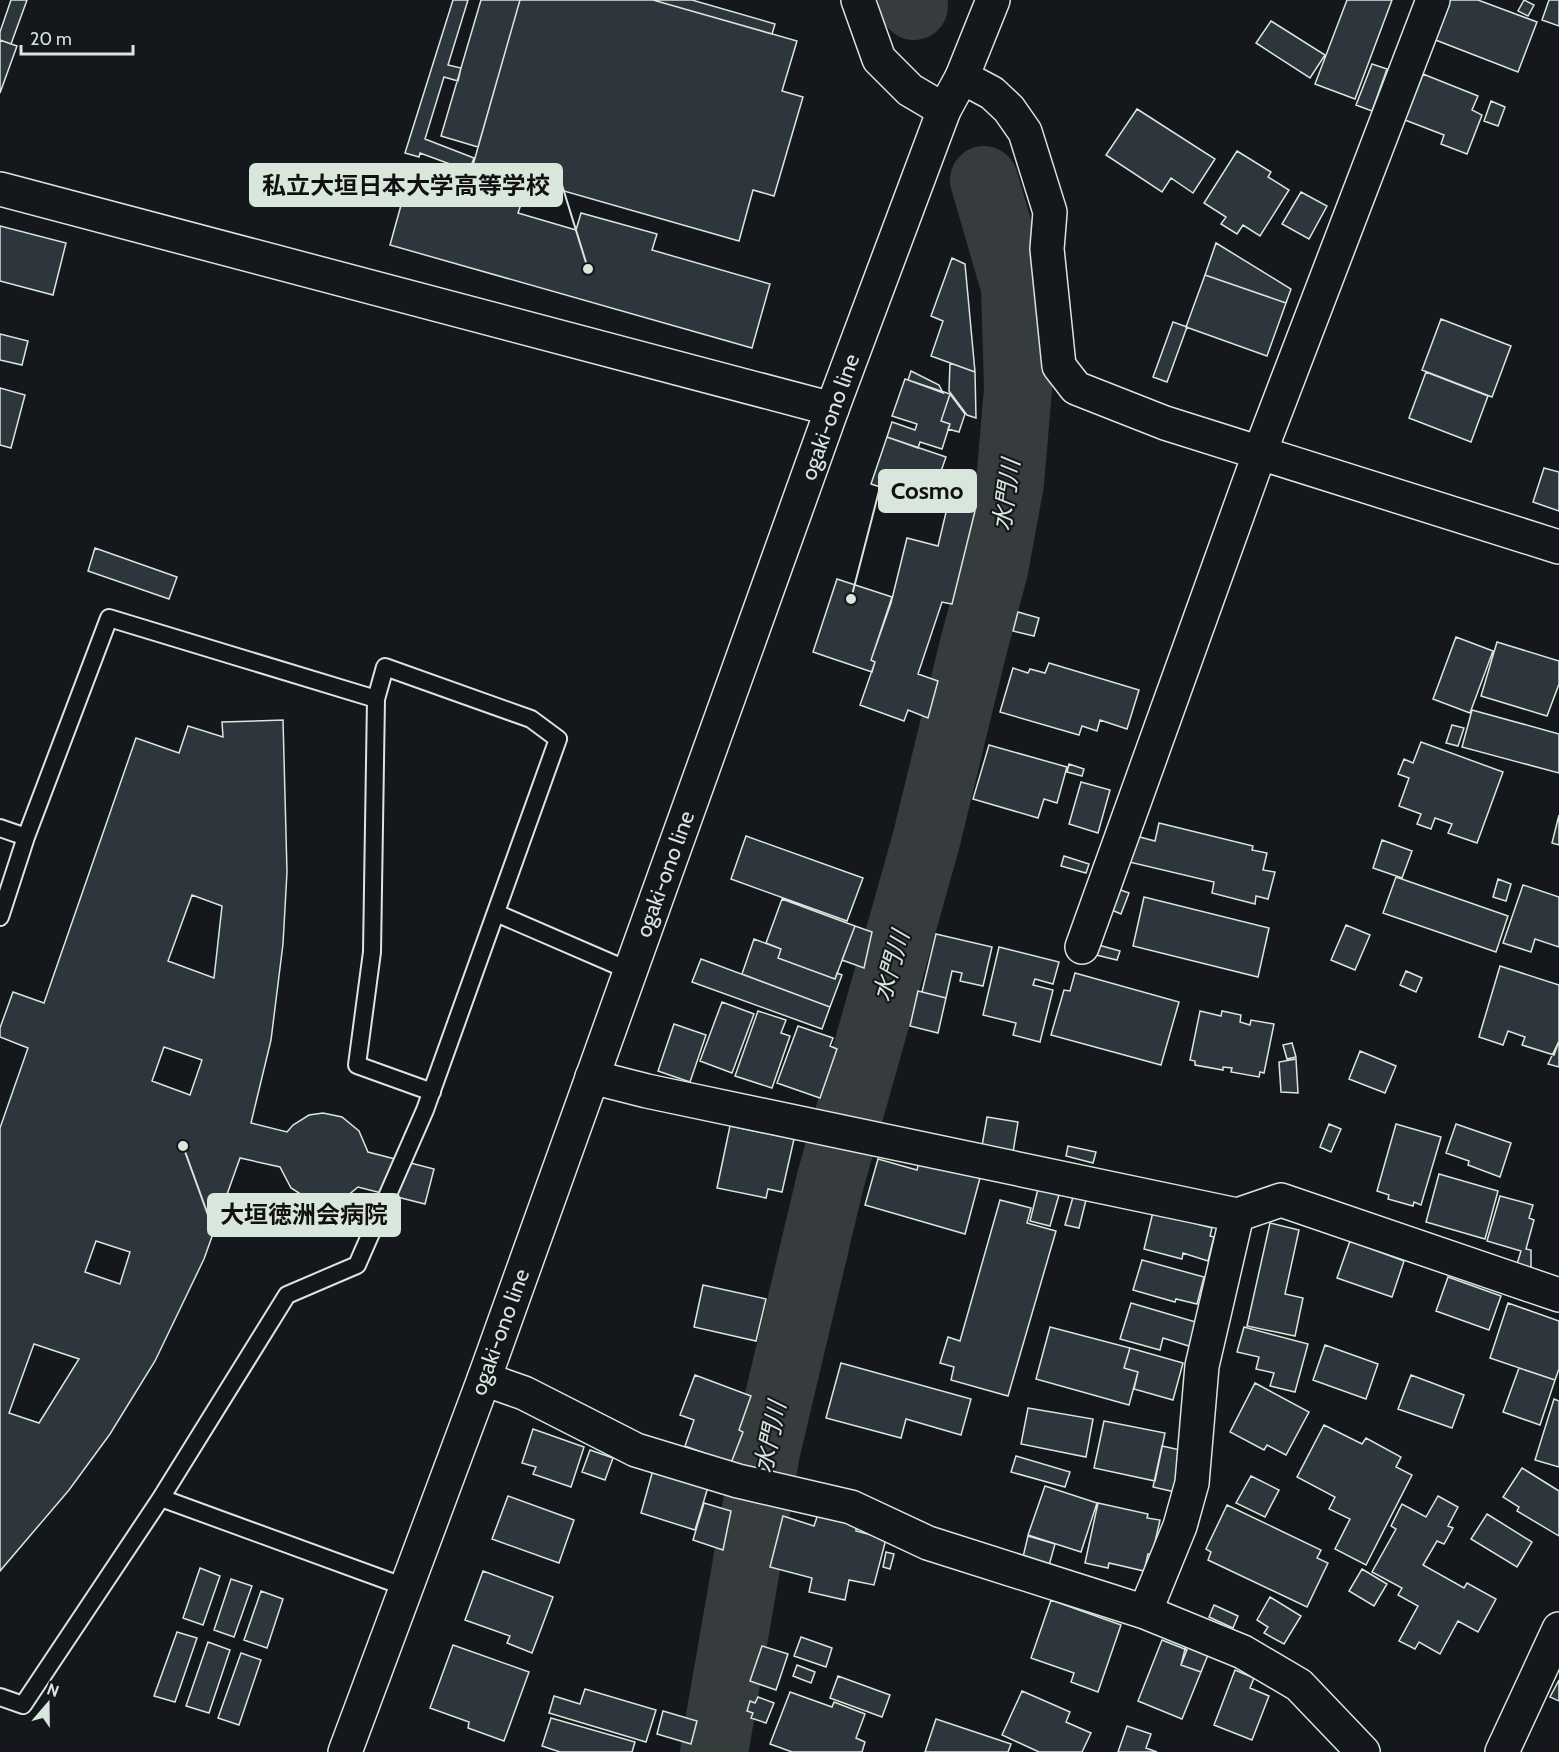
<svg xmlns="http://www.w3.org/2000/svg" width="1559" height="1752" font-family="Cabin,'Noto Sans JP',sans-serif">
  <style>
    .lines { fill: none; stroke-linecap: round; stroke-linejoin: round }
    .river { stroke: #363b3e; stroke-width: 68 }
    .building { fill: #2c363c; stroke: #d8e6dc; stroke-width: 1.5; fill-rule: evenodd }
    .service-casing { stroke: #d8e6dc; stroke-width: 20 }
    .minor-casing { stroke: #d8e6dc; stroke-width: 36 }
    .secondary-casing { stroke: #d8e6dc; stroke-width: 36 }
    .service { stroke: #14181c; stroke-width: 16 }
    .minor { stroke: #14181c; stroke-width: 33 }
    .secondary { stroke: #14181c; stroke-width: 33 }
    .labels { text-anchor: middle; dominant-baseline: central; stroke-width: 4.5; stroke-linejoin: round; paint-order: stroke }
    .street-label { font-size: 22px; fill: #d8e6dc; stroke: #14181c }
    .water-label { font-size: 24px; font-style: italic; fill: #d8e6dc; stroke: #14181c }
    .leader { fill: none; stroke: #d8e6dc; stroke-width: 2 }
    .callout-dot { fill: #d8e6dc; stroke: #14181c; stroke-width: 2 }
    .callout { fill: #d8e6dc; stroke: #d8e6dc; stroke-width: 2 }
    .callout-label { font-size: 24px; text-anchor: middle; font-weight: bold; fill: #111 }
  </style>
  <rect width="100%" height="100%" fill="#14181c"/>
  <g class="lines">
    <path class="river" d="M912,0L914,6
      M714,1752L766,1452L830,1182L926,841L974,644L994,570L1010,483L1018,389L1015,287L984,180"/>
  </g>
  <path class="building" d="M11,0H27L11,44L0,40V32Z
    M453,0H468L448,65L461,68L458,81L444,77L425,139L474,158L469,171L420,153L419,157L405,153Z
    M481,0H520L478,147L441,136Z
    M520,0H653L797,41L782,91L803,97L774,196L753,190L739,241L473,165Z
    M653,0H692L775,24L772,34Z
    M1347,0H1392L1355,99L1315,84Z
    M1448,0H1478L1537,22L1518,72L1433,39Z
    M1524,0L1534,5L1528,16L1518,11Z
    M1549,0H1559V26L1542,20Z
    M1271,21L1325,55L1310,78L1256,43Z
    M0,40L17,46L0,93Z
    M1372,64L1387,69L1372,111L1356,105Z
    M1423,74L1478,96L1472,110L1482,115L1467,154L1441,144L1444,135L1405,120Z
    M1491,101L1505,107L1498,126L1484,121Z
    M1137,109L1215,159L1193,193L1171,178L1162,192L1106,155Z
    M1237,151L1271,172L1268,177L1289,190L1260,236L1243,225L1237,234L1221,224L1226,217L1204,203Z
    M467,172L526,189L518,213L576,230L581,213L657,234L652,250L770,284L752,348L390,245L408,180L460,195Z
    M1301,192L1327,206L1309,239L1282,224Z
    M0,226L66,243L53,295L0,281Z
    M1216,243L1291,289L1286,303L1205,275Z
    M952,258L965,264L975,372L931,356L943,321L931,316Z
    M1205,275L1286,303L1267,356L1186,327Z
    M1441,319L1511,346L1492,397L1422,370Z
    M1173,322L1187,327L1167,382L1153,377Z
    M0,334L28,341L22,365L0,360Z
    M950,363L975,372L976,418L967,415L949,391Z
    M911,371L939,385L943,393L908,380Z
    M1426,372L1488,396L1471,442L1409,418Z
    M905,379L950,394L941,421L950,424L942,449L920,442L918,448L887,437L892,422L915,430L917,424L892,416Z
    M0,388L25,395L11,448L0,445Z
    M950,394L965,414L959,432L948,429L950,424L941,421Z
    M887,437L946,457L933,494L917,489L914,498L871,484Z
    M1544,468L1559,472V511L1533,502Z
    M948,504L975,511L952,604L942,602L918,674L938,681L928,718L908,710L904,721L860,705L875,662L871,660L891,603L907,538L938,546Z
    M95,548L177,577L169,599L88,571Z
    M837,579L892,597L871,660L875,662L872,672L813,652Z
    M1018,612L1039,618L1034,636L1013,631Z
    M1456,637L1493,651L1470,713L1433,699Z
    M1497,642L1559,661V684L1547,716L1481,696Z
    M1049,663L1139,690L1127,729L1100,720L1097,731L1082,726L1079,735L1000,712L1013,668L1028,673L1030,669L1045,673Z
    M1472,710L1559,734V773L1462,747Z
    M283,720L287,872L283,944L271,1040L251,1123L287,1132L293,1125L309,1115L323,1113L342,1117L359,1131L368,1152L434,1169L425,1204L358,1187L347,1196L333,1202L310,1200L291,1188L280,1167L240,1158L204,1259L155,1361L110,1434L69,1490L0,1571V1128L28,1048L0,1037V1028L13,992L44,1003L136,738L179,753L188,726L223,737L222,722ZM192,895L222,906L214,978L168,961ZM164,1047L202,1060L190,1095L152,1081ZM96,1241L130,1252L120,1284L85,1272ZM34,1344L79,1359L39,1423L9,1413Z
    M1452,725L1464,728L1458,746L1446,743Z
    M1421,742L1503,772L1477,843L1448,833L1452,824L1435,818L1431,829L1417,824L1421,814L1399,806L1409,778L1398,774L1404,759L1413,763Z
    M989,745L1067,767L1057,803L1044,799L1038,818L973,799Z
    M1069,764L1084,769L1082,776L1067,772Z
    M1081,782L1110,790L1098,833L1069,824Z
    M1559,815V845L1552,843Z
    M1159,823L1253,846L1252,850L1267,853L1263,870L1275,872L1268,899L1256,896L1255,904L1212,893L1214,882L1125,861L1132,835L1155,841Z
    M746,836L863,878L847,921L731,879Z
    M1382,840L1412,851L1402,878L1373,868Z
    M1064,856L1089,864L1086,873L1061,866Z
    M1396,877L1508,916L1496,952L1383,913Z
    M1498,879L1511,884L1506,901L1493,897Z
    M1523,885L1559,897V947L1535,939L1531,952L1503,943Z
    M1115,888L1129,893L1121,914L1107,908Z
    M1144,897L1269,928L1258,977L1133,946Z
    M782,899L855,926L835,979L778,958L781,949L766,943Z
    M1346,925L1370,935L1355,970L1331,960Z
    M855,926L872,932L864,968L842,960Z
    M936,934L992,947L983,986L960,981L962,973L952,971L946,998L922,992Z
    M754,939L781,949L778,958L835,979L837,973L842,975L830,1007L742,974Z
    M1095,944L1120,951L1117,960L1092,954Z
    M999,947L1059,962L1053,984L1035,979L1033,985L1053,990L1040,1042L1013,1035L1016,1023L983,1015Z
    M701,959L830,1007L822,1029L692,982Z
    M1500,966L1559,985V1041L1554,1055L1522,1045L1525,1037L1508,1031L1503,1045L1479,1037Z
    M1406,971L1422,978L1416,992L1400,985Z
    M1075,973L1179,1002L1161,1065L1051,1035L1064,990L1070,991Z
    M918,991L946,998L938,1033L910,1026Z
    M722,1002L754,1014L732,1073L700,1061Z
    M758,1011L786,1020L781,1033L790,1036L772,1088L735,1076Z
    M1200,1011L1221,1016L1222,1011L1241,1015L1240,1022L1250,1025L1251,1020L1274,1024L1264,1073L1260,1072L1259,1077L1231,1072L1232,1068L1223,1067V1070L1195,1065V1061L1190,1060Z
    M674,1024L706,1035L690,1082L658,1071Z
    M798,1026L833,1038L830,1046L837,1049L820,1098L777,1083Z
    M1559,1041V1067L1548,1064Z
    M1292,1043L1296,1057L1287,1059L1283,1045Z
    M1360,1051L1396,1066L1385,1093L1349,1079Z
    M1296,1059L1298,1093L1281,1092L1279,1062Z
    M987,1117L1018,1122L1013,1152L982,1146Z
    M1329,1124L1341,1129L1331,1152L1320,1147Z
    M1396,1124L1441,1137L1421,1205L1414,1202L1413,1206L1388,1199L1389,1195L1377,1191Z
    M1456,1124L1511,1143L1500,1177L1468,1165L1469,1161L1446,1153Z
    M730,1126L794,1139L782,1192L768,1189L766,1198L717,1188Z
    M1068,1146L1096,1152L1093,1163L1066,1156Z
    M878,1159L917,1170L919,1161L980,1178L965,1234L865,1205Z
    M1439,1174L1498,1191L1485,1239L1426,1222Z
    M1038,1189L1059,1195L1050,1226L1030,1221Z
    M1500,1196L1533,1205L1529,1218L1534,1220L1526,1249L1531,1250V1269L1517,1264L1521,1251L1487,1241Z
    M1073,1197L1086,1200L1079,1228L1065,1225Z
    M1000,1200L1031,1208L1027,1223L1056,1231L1008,1396L951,1380L954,1367L940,1363L948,1337L960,1341Z
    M1153,1212L1212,1228L1210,1236L1214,1237L1208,1261L1183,1253L1182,1259L1144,1249Z
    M1270,1223L1299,1230L1285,1294L1303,1298L1295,1336L1247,1326Z
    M1350,1241L1404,1261L1392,1297L1337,1278Z
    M1142,1260L1204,1277L1197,1304L1176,1299L1175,1302L1133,1290Z
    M1448,1277L1501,1296L1489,1330L1436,1311Z
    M703,1285L766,1299L756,1341L694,1327Z
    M1131,1303L1199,1323L1192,1347L1163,1338L1160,1350L1120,1339Z
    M1508,1303L1559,1321V1369L1555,1380L1490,1358Z
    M1050,1327L1130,1348L1124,1368L1138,1372L1129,1405L1036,1379Z
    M1244,1327L1308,1344L1295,1392L1270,1386L1274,1373L1256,1369L1259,1357L1237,1352Z
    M1325,1345L1378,1364L1366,1399L1313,1380Z
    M1130,1348L1183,1363L1173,1400L1134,1389L1138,1372L1124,1368Z
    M841,1363L971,1399L961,1435L906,1419L901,1438L826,1418Z
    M1519,1368L1555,1380L1540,1425L1503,1412Z
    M695,1375L751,1396L739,1430L743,1432L731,1463L685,1446L694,1420L680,1415Z
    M1411,1375L1464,1395L1452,1428L1398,1409Z
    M1255,1383L1309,1412L1286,1455L1267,1445L1264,1450L1230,1432Z
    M1554,1399L1559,1401V1467L1535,1460Z
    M1028,1408L1093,1419L1086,1457L1021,1444Z
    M1104,1421L1165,1433L1155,1481L1094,1468Z
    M1324,1425L1362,1444L1366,1438L1401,1457L1396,1467L1412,1475L1366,1565L1335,1549L1350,1519L1329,1509L1335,1497L1297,1477Z
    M533,1429L584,1447L571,1487L533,1474L536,1467L522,1463Z
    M1162,1446L1185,1451L1175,1492L1153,1487Z
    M590,1450L613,1458L605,1480L582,1472Z
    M1016,1456L1070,1472L1065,1487L1011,1472Z
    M1522,1468L1559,1491V1536L1517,1511L1519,1507L1503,1497Z
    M653,1470L708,1487L695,1530L641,1513Z
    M1251,1476L1279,1490L1265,1517L1236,1503Z
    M1045,1486L1097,1503L1081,1552L1028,1535Z
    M508,1496L574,1520L559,1563L492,1539Z
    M1438,1496L1458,1507L1448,1526L1453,1528L1444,1544L1437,1541L1423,1565L1464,1588L1467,1583L1496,1599L1478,1632L1458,1621L1440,1654L1419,1642L1415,1649L1399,1641L1418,1606L1398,1595L1402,1588L1372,1572L1396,1529L1391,1526L1402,1504L1426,1517Z
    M704,1503L731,1511L723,1550L693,1540Z
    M1098,1503L1148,1514L1147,1518L1160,1520L1152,1555L1148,1554L1144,1571L1109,1563L1108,1568L1085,1563Z
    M1227,1505L1321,1550L1317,1558L1328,1563L1307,1607L1208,1560L1211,1552L1206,1549Z
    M818,1514L856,1526V1531L886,1539L874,1585L849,1580L845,1600L809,1592L812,1578L770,1567L783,1516L814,1526Z
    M1487,1514L1532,1542L1517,1567L1471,1539Z
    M1028,1536L1055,1544L1048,1569L1022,1561Z
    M886,1552L894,1554L890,1569L883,1567Z
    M200,1568L220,1576L203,1625L183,1618Z
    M1362,1569L1387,1584L1374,1606L1349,1591Z
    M483,1571L553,1597L532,1653L507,1643L510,1636L465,1620Z
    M231,1579L252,1586L234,1637L214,1630Z
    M261,1591L283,1599L267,1648L244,1640Z
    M1270,1597L1301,1616L1284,1644L1264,1633L1268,1627L1257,1620Z
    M1051,1600L1121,1625L1098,1692L1071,1682L1074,1673L1031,1658Z
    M1214,1605L1238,1616L1233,1628L1209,1617Z
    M177,1632L197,1638L175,1702L154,1696Z
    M801,1637L832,1648L826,1667L794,1656Z
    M1162,1640L1187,1650L1181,1665L1201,1672L1182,1719L1138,1701Z
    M1187,1641L1210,1650L1201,1672L1181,1665Z
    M208,1642L230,1650L209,1713L186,1706Z
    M453,1645L529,1672L504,1741L468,1728L469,1722L430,1708Z
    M762,1646L788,1654L776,1690L750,1681Z
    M241,1653L261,1660L239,1725L218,1718Z
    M797,1665L815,1672L811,1683L793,1676Z
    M1235,1670L1254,1678L1250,1688L1269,1696L1252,1740L1214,1725Z
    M838,1676L890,1695L882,1717L830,1698Z
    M1559,1680V1701L1550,1697Z
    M585,1689L656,1710L646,1742L549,1713L554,1696L580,1704Z
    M1022,1691L1070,1712L1066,1722L1091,1733L1082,1752H1039L1002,1735Z
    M790,1692L832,1707L834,1702L865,1714L856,1738L865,1742L862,1752H792L770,1744Z
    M758,1697L774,1703L766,1723L751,1718L753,1713L747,1711L750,1701L755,1703Z
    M663,1711L697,1721L691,1744L657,1734Z
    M551,1718L635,1742L632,1752H560L542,1746Z
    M936,1719L1011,1744L1008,1752H925Z
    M1127,1726L1151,1734L1146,1748L1157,1752H1118Z"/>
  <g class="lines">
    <defs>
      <path id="service" d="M0,828L26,837L0,917
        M26,837L109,618L376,699L372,952L357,1065L432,1092
        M496,913L630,971
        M161,1498L287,1295L357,1265L425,1110L558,739L531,719L385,667L376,699
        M0,1697L23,1705L161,1498L405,1587"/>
      <path id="minor" d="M858,0L879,59L910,90L944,110
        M962,77L992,93L1009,109L1025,132L1050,212L1047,249L1059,366L1076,388L1165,423L1559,547
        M0,189L832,409
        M1082,947L1260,452L1433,0
        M592,1077L647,1091L1237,1215L1281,1200L1559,1295
        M484,1379L524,1393L636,1450L738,1481L851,1507L928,1543L1145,1612L1243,1652L1299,1685L1363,1752
        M1145,1612L1180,1526L1192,1483L1202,1366L1237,1215
        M1502,1752L1559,1629"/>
      <path id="secondary" d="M345,1752L484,1379L832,409L944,110L962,77L993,0"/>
    </defs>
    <use href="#service" class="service-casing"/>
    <use href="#minor" class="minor-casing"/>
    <use href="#secondary" class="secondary-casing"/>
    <use href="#service" class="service"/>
    <use href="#minor" class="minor"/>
    <use href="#secondary" class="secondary"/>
  </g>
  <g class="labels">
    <g class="street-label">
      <text transform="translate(830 417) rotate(-70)">ogaki-ono line</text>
      <text transform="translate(665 874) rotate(-70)">ogaki-ono line</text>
      <text transform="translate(500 1332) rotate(-70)">ogaki-ono line</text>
    </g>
    <g class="water-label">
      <text transform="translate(1006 495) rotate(-82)">水門川</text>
      <text transform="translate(891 966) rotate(-74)">水門川</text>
      <text transform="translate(770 1437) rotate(-78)">水門川</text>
    </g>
  </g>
  <path class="leader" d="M588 269L562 185M851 599L879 491M183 1146L208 1215"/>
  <g class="callout-dot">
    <circle cx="588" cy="269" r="6"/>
    <circle cx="851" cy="599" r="6"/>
    <circle cx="183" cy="1146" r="6"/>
  </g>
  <g class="callout">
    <rect x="250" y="164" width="312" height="42" rx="6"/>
    <rect x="879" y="470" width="97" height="42" rx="6"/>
    <rect x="208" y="1194" width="192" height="42" rx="6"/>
  </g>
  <g class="callout-label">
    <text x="406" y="194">私立大垣日本大学高等学校</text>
    <text x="927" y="499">Cosmo</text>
    <text x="304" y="1223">大垣徳洲会病院</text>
  </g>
  <g transform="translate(48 1704) rotate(20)" stroke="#14181c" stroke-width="4.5" paint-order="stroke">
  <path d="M0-4.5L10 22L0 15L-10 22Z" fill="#d8e6dc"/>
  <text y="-9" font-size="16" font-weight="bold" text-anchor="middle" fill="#d8e6dc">N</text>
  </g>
  <path d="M21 45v9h112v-9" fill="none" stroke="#d8e6dc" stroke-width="3"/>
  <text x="30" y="45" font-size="18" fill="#d8e6dc" stroke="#14181c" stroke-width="4.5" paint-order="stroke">20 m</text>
</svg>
